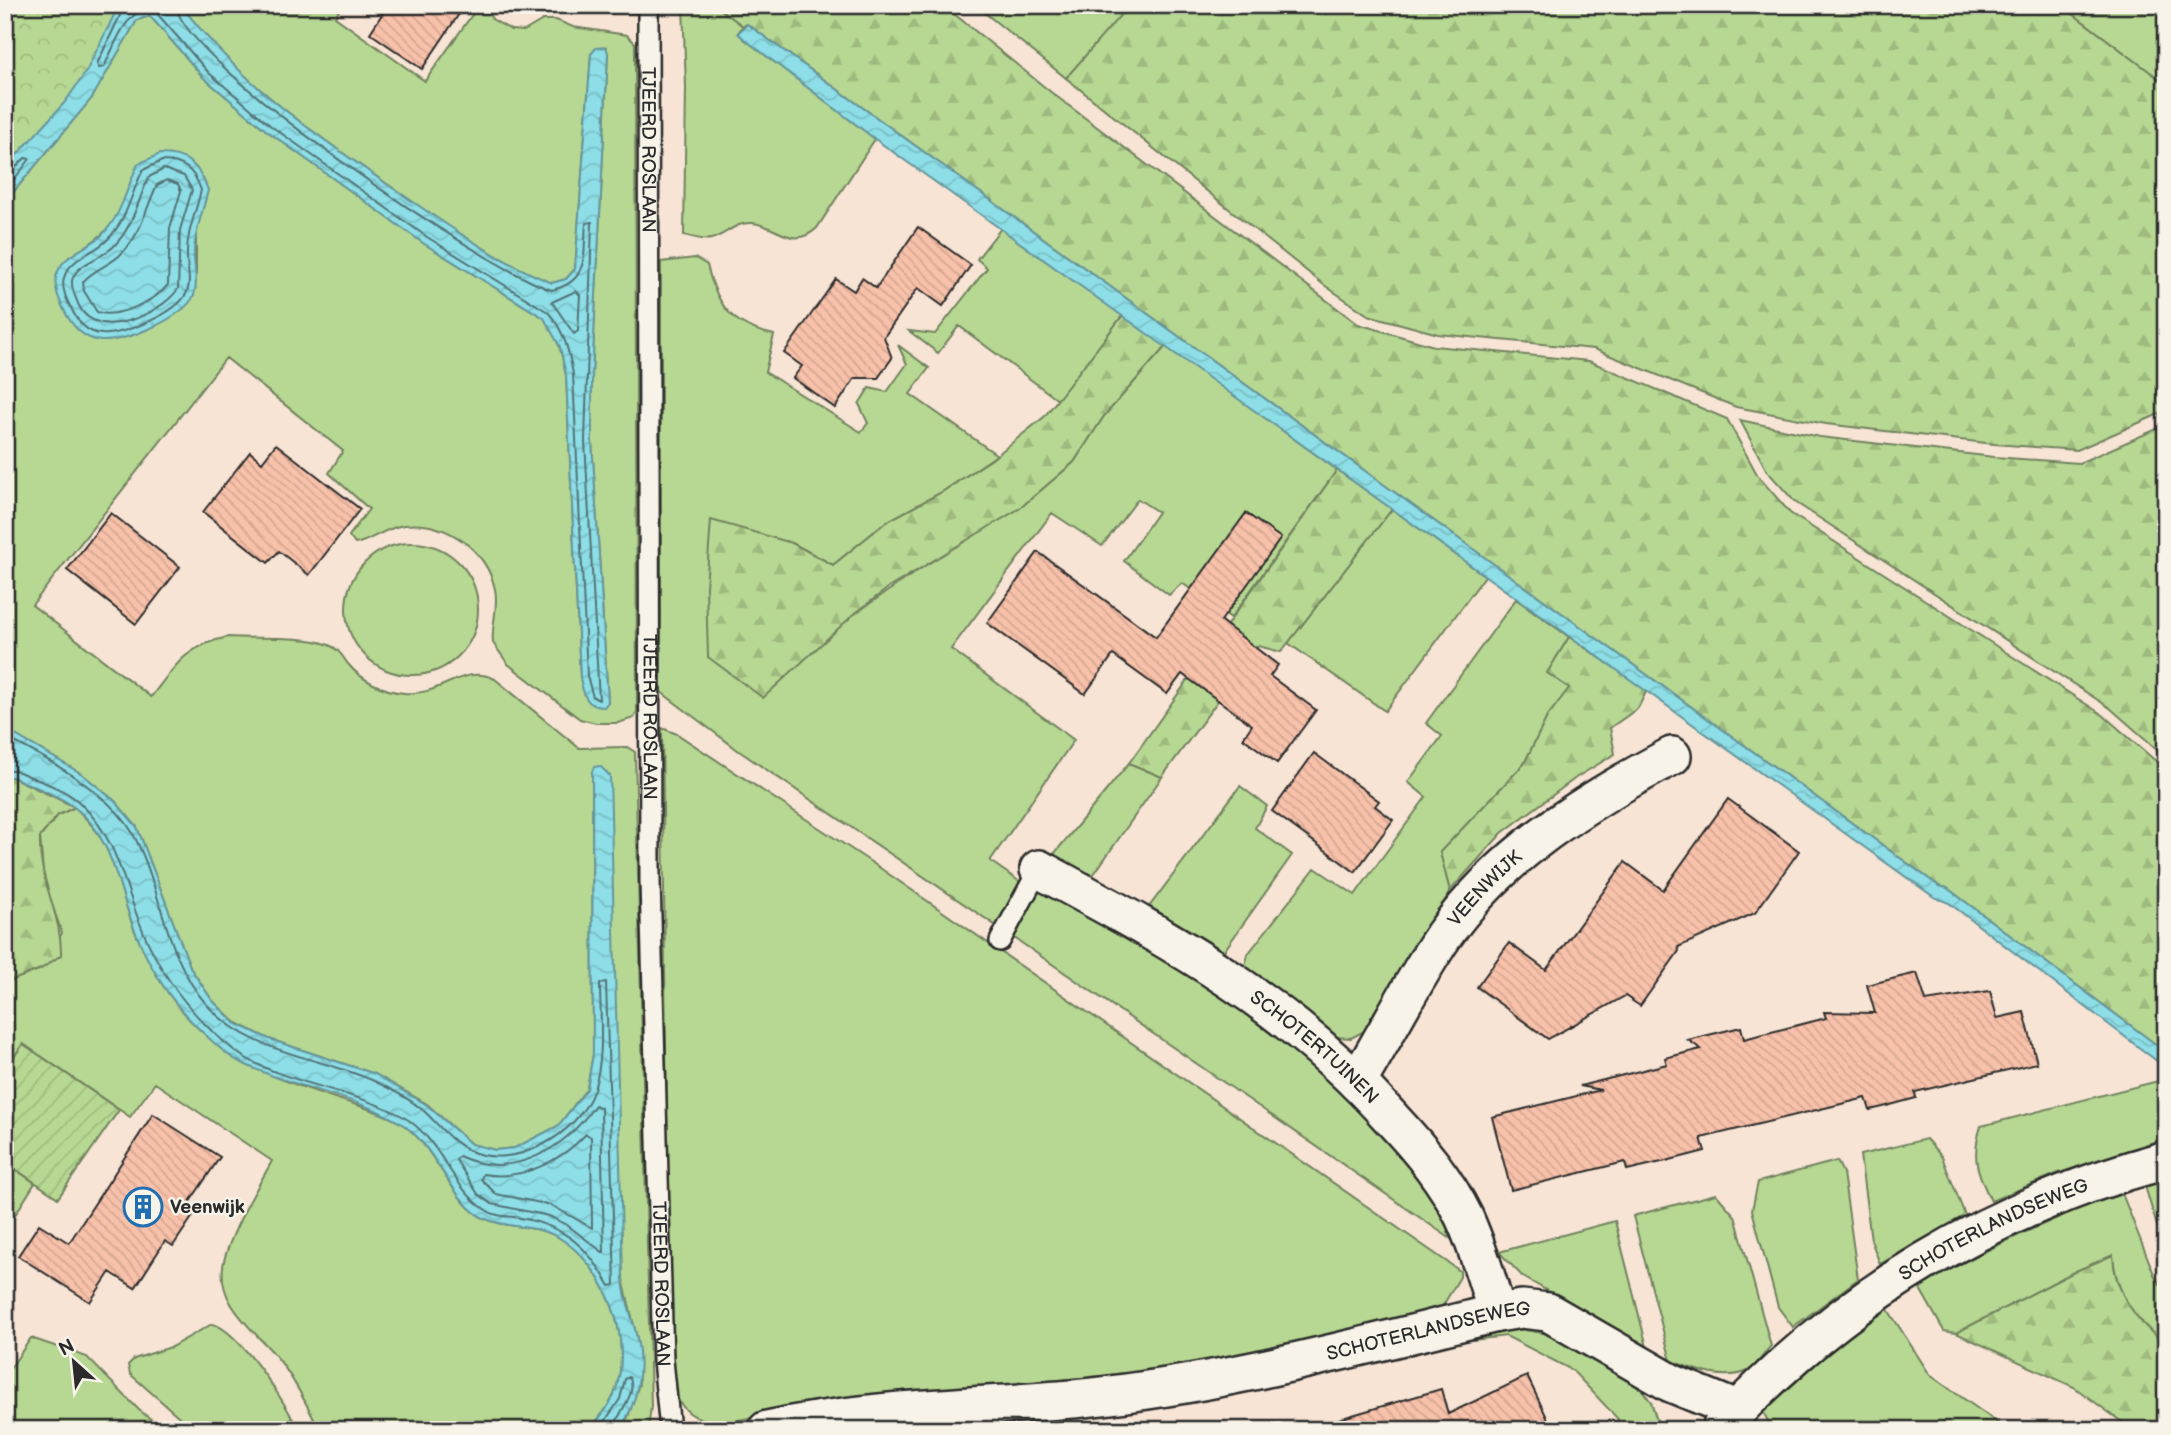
<svg xmlns="http://www.w3.org/2000/svg" width="2171" height="1435" font-family="'Balsamiq Sans',sans-serif">
  <style>
    .grass { fill: #b7d892; stroke: #71825e; stroke-width: 2; fill-rule: evenodd }
    .forest { fill: url(#forest-firs); stroke: #71825e; stroke-width: 2 }
    .park { fill: url(#park-crowns); stroke: #71825e; stroke-width: 2 }
    .garden { fill: url(#garden-furrows); stroke: #71825e; stroke-width: 2 }
    .water { fill: url(#water-waves); stroke: #66969c; stroke-width: 2 }
    .lines { fill: none; stroke-linecap: round; stroke-linejoin: round }
    .shore { stroke: #527376; stroke-width: 2 }
    .building { fill: url(#building-back-hatch); stroke: #2b2b2b; stroke-width: 2 }
    .service-casing { stroke: #2b2b2b; stroke-width: 24 }
    .minor-casing { stroke: #2b2b2b; stroke-width: 42 }
    .service { stroke: #f7f3e8; stroke-width: 19 }
    .minor { stroke: #f7f3e8; stroke-width: 37 }
    .labels { text-anchor: middle; dominant-baseline: central; stroke-width: 5; stroke-linejoin: round; paint-order: stroke }
    .street-label { font-size: 19px; fill: #2b2b2b; stroke: #f7f3e8 }
    .poi-label { font-size: 19px; font-weight: bold; fill: #2b2b2b; stroke: #f7f3e8; text-anchor: start }
  </style>
  <defs>
    <pattern id="forest-firs" width="22" height="20" patternUnits="userSpaceOnUse" patternTransform="scale(1.75)"><rect width="22" height="20" fill="#b7d892"/><path d="M5 1l3.5 6h-7zM16 11l3.5 6h-7z" fill="#9eba7e"/></pattern>
    <pattern id="park-crowns" width="20" height="18" patternUnits="userSpaceOnUse" patternTransform="scale(1.75)"><rect width="20" height="18" fill="#b7d892"/><path d="M2 6a3 3 0 1 1 6 0M12 15a3 3 0 1 1 6 0" fill="none" stroke="#9eba7e"/></pattern>
    <pattern id="garden-furrows" width="10" height="10" patternUnits="userSpaceOnUse" patternTransform="scale(1.75)"><rect width="10" height="10" fill="#b7d892"/><path d="M-1 1l2-2M0 10L10 0M9 11l2-2" fill="none" stroke="#9eba7e"/></pattern>
    <pattern id="water-waves" width="16" height="10" patternUnits="userSpaceOnUse" patternTransform="scale(1.75)"><rect width="16" height="10" fill="#8ddee7"/><path d="M0 5q4-4 8 0t8 0" fill="none" stroke="#7abfc6"/></pattern>
    <pattern id="building-back-hatch" width="6" height="6" patternUnits="userSpaceOnUse" patternTransform="scale(1.75)"><rect width="6" height="6" fill="#f8c1aa"/><path d="M-1 5l2 2M0 0l6 6M5-1l2 2" fill="none" stroke="#d5a692"/></pattern>
  </defs>
  <rect width="100%" height="100%" fill="#f7e4d5"/>
  <filter id="ink" filterUnits="userSpaceOnUse"><feTurbulence type="fractalNoise" baseFrequency=".0143" numOctaves="2"/><feDisplacementMap in="SourceGraphic" scale="14" xChannelSelector="R" yChannelSelector="G"/><feConvolveMatrix kernelMatrix="1 2 1 2 8 2 1 2 1" color-interpolation-filters="sRGB"/></filter>
  <g filter="url(#ink)">
    <path class="grass" d="M181,5H342L335,17L425,81L479,5H484L492,19L511,30L524,31L543,20H556L573,27L627,35L635,43L637,712L634,718L618,723H596L580,719L508,664L493,643C491,625 499,608 495,589C486,549 445,520 405,525C386,527 371,541 355,544L349,536L369,509L329,473L343,451L226,358L32,605L151,697C175,666 185,646 228,637C256,639 304,635 329,645C339,649 342,656 348,664C361,680 383,691 404,693C442,697 462,663 495,679L579,748L627,747L635,752L651,1406L648,1430H619L628,1417L639,1384L637,1338L623,1279L616,1096L592,772L593,1054L587,1088L558,1126L515,1148L495,1150L471,1144L427,1104L375,1074L269,1039L235,1022L212,1000L191,969L137,827L115,801L82,774L5,729V202L92,98L137,20L150,16L204,78L267,131L423,243L544,318C558,335 562,354 566,375L580,677L608,701L592,441V375L608,54L606,47L591,54L575,269L566,279L552,283C497,261 446,225 397,191C316,135 241,85 181,5ZM208,190L196,232V276L184,308L131,336L69,257C94,242 115,229 124,200Z
      M602,5H638L635,13H602Z
      M683,5H715L743,26L738,33L743,38L875,139L817,228C793,251 777,225 752,223C735,222 726,235 711,239C704,241 691,237 684,235L686,87Z
      M975,5H1129V7L1066,78Z
      M2061,5H2166V84Z
      M1001,228L1123,315L1058,400L959,326L938,353L909,331L935,334L987,268L977,259Z
      M695,258L707,265C717,305 731,326 774,335L765,372L861,432L868,423L859,404L869,388L887,392L907,364L898,345L929,368L910,394L997,455L942,492L886,522L833,565L792,543L853,615L945,552L1020,508L1074,462L1104,416L1166,346L1337,470L1231,618L1182,583L1169,595L1124,561L1158,512L1138,499L1102,546L1052,513L951,649L1074,740L990,861L1023,884L998,927L739,751L661,692V262Z
      M1392,509L1485,576L1385,711L1288,643Z
      M346 609a66 66 0 1 1 132 0a66 66 0 1 1-132 0Z
      M1516,599L1569,637L1548,672L1570,688L1547,717L1524,764L1440,852L1450,891L1378,1024L1351,1038L1333,1037L1244,969L1248,954L1315,868L1355,895L1426,797L1408,782L1442,736L1426,723Z
      M662,728L677,734L880,868L1460,1271V1277L1439,1312L1319,1340L1103,1381L774,1412C738,1422 687,1435 674,1389L668,1210Z
      M1129,763L1162,777L1089,881L1049,860Z
      M1240,786L1267,806L1255,828L1292,855L1224,951L1149,907Z
      M75,807C83,816 93,825 99,835C117,864 122,898 134,929C149,965 168,999 196,1026C239,1067 280,1080 335,1098C356,1105 380,1111 399,1122C437,1145 452,1206 486,1219C510,1229 535,1224 558,1237C607,1266 635,1341 614,1395C609,1407 598,1420 589,1430H319C307,1404 294,1378 276,1356C252,1328 212,1300 225,1257C235,1224 256,1190 272,1161L155,1083L130,1117L23,1044L5,1070V983L41,969L62,933L44,883L40,837L58,815Z
      M1038,888L1123,930L1279,1032L1408,1158L1464,1248L1010,935Z
      M2166,1079V1138L2056,1174L1991,1201C1977,1172 1971,1157 1981,1126Z
      M1926,1139L1942,1157L1965,1215L1880,1264L1871,1240L1860,1155Z
      M1837,1161L1843,1173L1858,1279L1793,1327L1778,1307L1752,1210L1758,1182Z
      M5,1162L35,1183L5,1231Z
      M2166,1181V1256L2145,1186Z
      M2121,1191L2156,1279L2166,1292V1345C2135,1319 2116,1296 2113,1256L2076,1271L1956,1333L1944,1331L1919,1287C1984,1249 2051,1220 2121,1191Z
      M1716,1194L1735,1216L1771,1346C1764,1353 1756,1367 1748,1371C1724,1382 1693,1369 1671,1361L1633,1216Z
      M1615,1221L1647,1347L1523,1277L1499,1252Z
      M1887,1308L1930,1375L2008,1430H1773L1763,1412L1833,1348Z
      M212,1324C237,1328 288,1405 298,1430H194L130,1374L128,1365L134,1359L171,1347Z
      M1511,1328L1556,1335L1596,1358L1642,1390L1651,1402L1660,1430H1611L1618,1419L1572,1370L1506,1336L1474,1340L1471,1335Z
      M31,1338L87,1357L139,1410L165,1430H25L5,1417V1376Z"/>
    <path class="forest" d="M715,5H943L1052,93L1358,324L1434,346L1589,361L1727,419L1758,476L1790,513L2103,715L2166,770V1052L1947,888L1939,886L747,24L743,26Z
      M1129,5H2061L2166,84V411L2077,450L1994,444L1826,424L1736,407L1594,349L1438,334L1368,315L1324,285L1066,78Z
      M1123,315L1166,346L1104,416L1074,462L1020,508L888,588L853,615L763,698L708,657L706,587L711,520L792,543L833,565L886,522L942,492L992,459L1044,417Z
      M1740,420L1820,437L1994,457L2079,463L2166,425V757L2110,708L1795,502L1767,471Z
      M1337,470L1392,509L1281,652L1258,646L1162,777L1129,763Z
      M1569,637L1647,690L1638,708L1610,728L1615,754L1577,777L1502,833L1450,891L1440,852L1524,764L1547,717L1569,688L1547,673Z
      M5,777H12L75,807L58,815L40,837C38,882 62,913 61,955L41,969L5,983Z
      M2113,1255C2114,1293 2137,1322 2166,1345V1430H2133L2074,1387L1956,1333L2076,1271Z"/>
    <path class="park" d="M5,5H129L73,100L5,173Z"/>
    <path class="garden" d="M23,1044L119,1110L58,1198L5,1162V1070Z"/>
    <path class="water" d="M119,5H181C241,85 316,135 397,191C446,224 497,261 552,283L566,279L575,269L591,54L596,48L606,47L608,53L592,375V441L608,702L604,707C585,707 583,693 580,677L566,375L560,347L544,318L423,243L267,131L204,78L150,16L137,20L92,98L5,202V168L65,102L86,72Z
      M747,24L1939,886L1947,888L2166,1052V1068L1949,903L1934,897L875,139L743,38L738,33Z
      M160,154C187,154 199,165 208,190C203,211 195,230 194,252C193,266 199,281 194,295C186,317 124,343 101,341C82,339 71,325 63,308C59,299 54,288 56,277C61,254 88,249 102,235C122,215 126,189 138,164Z
      M5,729L82,774L115,801L137,827L191,969L212,1000L235,1023L269,1039L375,1074L427,1105L471,1144L495,1150L515,1148L558,1126L587,1089L593,1054L592,772L594,767L600,766L610,776L623,1279C624,1298 632,1315 636,1334C644,1366 639,1403 619,1430H589C598,1420 609,1407 614,1395C635,1341 607,1266 558,1237C535,1224 509,1229 486,1219C452,1206 437,1144 399,1122C349,1093 287,1087 236,1060C222,1052 208,1037 196,1026C168,998 148,965 134,928C118,888 112,834 74,807C57,794 32,786 12,777H5Z"/>
    <g class="lines">
      <path class="shore" d="M125,5L97,64L99,68L104,67C114,48 126,5 154,10L209,73L271,126L427,237L548,312C564,330 569,351 573,374L587,676L593,697L599,700L585,441L592,222L586,223C583,255 590,281 552,290C492,273 181,63 176,5
        M162,161C184,161 194,170 201,190C196,213 186,233 187,257C187,269 192,283 186,294C176,313 123,336 102,334C86,333 77,321 71,308C66,299 61,288 64,278C69,258 95,253 107,240C128,219 130,195 143,170Z
        M164,169L184,176L192,190L180,230L178,289C161,314 97,343 79,306C76,298 71,289 72,281C75,264 102,258 113,247C134,226 137,202 149,177Z
        M5,172L12,171L25,158L30,159L5,191
        M167,180L178,184L181,191L170,228L168,285C155,301 117,319 97,312L84,291L83,282C92,270 108,266 119,256C143,233 144,212 157,185Z
        M576,291L580,295L578,331L574,334L552,302Z
        M5,737C45,757 109,792 132,832C163,888 163,956 208,1006C251,1054 318,1056 374,1081C391,1089 410,1099 424,1111C438,1124 451,1142 468,1150C513,1172 579,1135 594,1089C605,1056 600,1018 600,984L606,982L615,1285L610,1286C588,1247 566,1227 521,1218C510,1216 495,1217 486,1210C450,1187 441,1138 402,1116C355,1090 276,1082 235,1051C192,1017 161,977 141,926C123,882 117,838 81,804C66,788 35,780 15,770H5
        M595,1105L601,1108L604,1253L567,1225L549,1216L492,1204L478,1194L456,1160L459,1156C513,1181 565,1149 595,1105Z
        M586,1134L591,1137L592,1228L551,1205L496,1194L481,1179L483,1174C521,1181 560,1162 586,1134Z
        M599,1430L620,1399L625,1379L629,1377C639,1394 616,1413 614,1430"/>
    </g>
    <path class="building" d="M388,5H465L422,69L370,33Z
      M918,227L971,265L943,306L918,288L884,337L892,358L878,378H855L835,408L793,378L802,366L784,353L836,279L854,291L862,278L876,288Z
      M276,444L360,509L309,575L279,551L268,563L203,512L250,452L262,462Z
      M111,513L180,567L136,624L67,570Z
      M1246,513L1281,538L1221,621L1278,665L1270,676L1316,710L1277,763L1243,738L1252,725L1182,674L1167,694L1113,655L1085,694L987,623L1038,552L1156,637Z
      M1314,753L1379,801L1375,806L1393,820L1355,872L1272,811Z
      M1728,799L1799,851L1755,913L1678,947L1679,951L1640,1006L1625,996L1548,1039L1477,987L1509,943L1546,970L1625,862L1663,890Z
      M1917,973L1926,1001L1990,991L1997,1018L2024,1012L2037,1063L1915,1092L1916,1098L1883,1107L1870,1110L1866,1098L1701,1138L1705,1151L1666,1161L1627,1170L1625,1162L1511,1190L1492,1117L1601,1090L1580,1086L1667,1064L1665,1058L1701,1049L1688,1040L1741,1027L1744,1039L1826,1018L1824,1012L1875,1013L1867,985Z
      M153,1114L220,1157L189,1203L197,1210L173,1246L165,1241L135,1288L110,1272L90,1302L18,1256L39,1224L69,1243Z
      M1527,1376L1553,1430H1334L1332,1421L1441,1389L1448,1414Z"/>
    <g class="lines">
      <defs>
        <g id="service">
          <path id="s1" d="M648,5L650,881L663,1360L670,1430"/>
          <path d="M1000,941L1039,869"/>
        </g>
        <g id="minor">
          <path id="s2" d="M1039,869C1174,942 1289,1003 1392,1119C1420,1149 1446,1180 1464,1217C1478,1248 1487,1280 1497,1313"/>
          <path id="s3" d="M1357,1082C1387,1033 1412,982 1444,935C1501,854 1586,801 1672,756"/>
          <path id="s4" d="M1722,1426C1846,1294 1991,1207 2166,1160"/>
          <path id="s5" d="M767,1430C871,1407 977,1408 1083,1398C1224,1384 1360,1346 1497,1313L1522,1309L1548,1312L1671,1383L1737,1410"/>
        </g>
      </defs>
      <use href="#service" class="service-casing"/>
      <use href="#minor" class="minor-casing"/>
      <use href="#service" class="service"/>
      <use href="#minor" class="minor"/>
    </g>
  </g>
  <defs>
    <symbol id="building-ring" viewBox="-11 -11 22 22"><circle r="9.5" fill="#f7f3e8" stroke="#1f6fb2" stroke-width="1.5"/><path d="M-4-6H4V6H1V3H-1V6H-4ZM-2.5-4.3h1.7v1.8h-1.7ZM.8-4.3h1.7v1.8H.8ZM-2.5-1h1.7V.8h-1.7ZM.8-1h1.7V.8H.8Z" fill="#1f6fb2"/></symbol>
  </defs>
  <g fill-rule="evenodd">
    <use href="#building-ring" x="121" y="1185" width="44" height="44"/>
  </g>
  <g class="labels">
    <g class="street-label">
      <text stroke="none"><textPath href="#s1" startOffset="145">TJEERD ROSLAAN</textPath></text>
      <text stroke="none"><textPath href="#s1" startOffset="712">TJEERD ROSLAAN</textPath></text>
      <text stroke="none"><textPath href="#s3" startOffset="233">VEENWIJK</textPath></text>
      <text stroke="none"><textPath href="#s2" startOffset="329">SCHOTERTUINEN</textPath></text>
      <text stroke="none"><textPath href="#s4" startOffset="338">SCHOTERLANDSEWEG</textPath></text>
      <text stroke="none"><textPath href="#s1" startOffset="1279">TJEERD ROSLAAN</textPath></text>
      <text stroke="none"><textPath href="#s5" startOffset="670">SCHOTERLANDSEWEG</textPath></text>
    </g>
    <g class="poi-label">
      <text x="170" y="1207">Veenwijk</text>
    </g>
  </g>
  <rect width="2171" height="1435" fill="none" stroke="#f7f3e8" stroke-width="28"/>
  <rect x="14" y="14" width="2143" height="1407" fill="none" stroke="#2b2b2b" stroke-width="2.5" filter="url(#ink)"/>
  <g transform="translate(74 1362) rotate(333)" stroke="#f7f3e8" stroke-width="5" paint-order="stroke">
  <path d="M0-5L12 26L0 18L-12 26Z" fill="#2b2b2b"/>
  <text y="-10" font-size="19" font-weight="bold" text-anchor="middle" fill="#2b2b2b">N</text>
  </g>
</svg>
